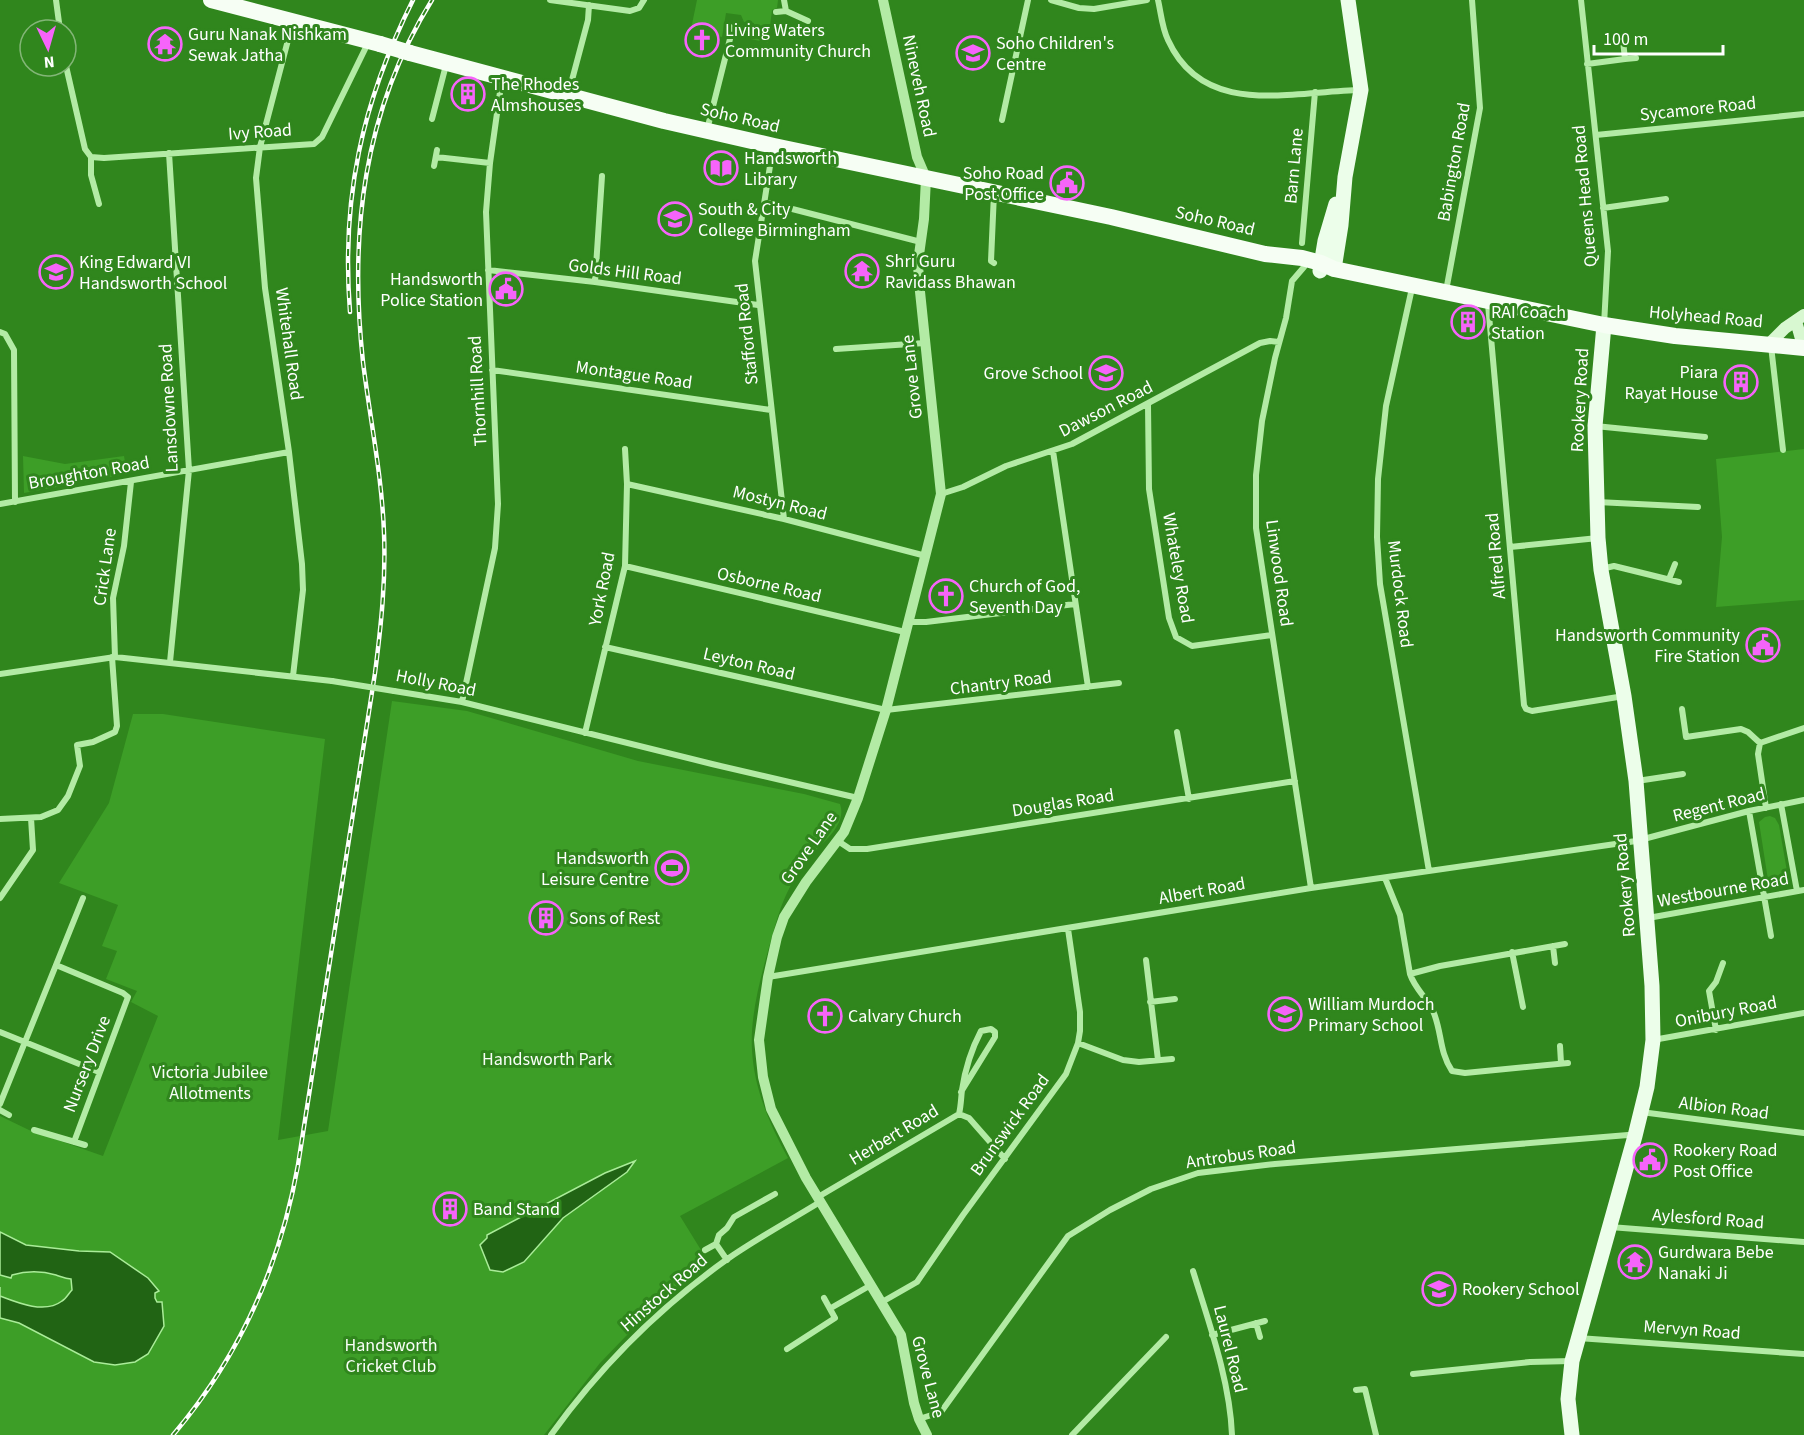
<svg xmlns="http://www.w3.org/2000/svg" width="1804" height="1435" font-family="'Source Sans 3',sans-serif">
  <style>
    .green { fill: #3d9e27 }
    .water { fill: #216414; stroke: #aaec99; stroke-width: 1.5 }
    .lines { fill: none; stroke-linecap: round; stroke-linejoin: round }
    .minor { stroke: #b3eba5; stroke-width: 6 }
    .tertiary { stroke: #b3eba5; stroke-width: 10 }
    .secondary { stroke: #d8f8d1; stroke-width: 12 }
    .primary { stroke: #ecfeea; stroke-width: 15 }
    .trunk { stroke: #f6fef4; stroke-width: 16 }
    .rail-casing { stroke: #fff; stroke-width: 4.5 }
    .rail { stroke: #30861d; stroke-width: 2; stroke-dasharray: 7; stroke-linecap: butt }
    .minor-bridge { stroke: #b3eba5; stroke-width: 6 }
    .trunk-bridge { stroke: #f6fef4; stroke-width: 16 }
    .labels { text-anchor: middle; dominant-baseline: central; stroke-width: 6; stroke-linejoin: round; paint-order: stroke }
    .poi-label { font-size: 18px; fill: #fff; stroke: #30861d; text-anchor: start }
    .street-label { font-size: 18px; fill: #fff; stroke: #30861d }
    .park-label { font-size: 18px; fill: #f8fef7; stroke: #30861d }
  </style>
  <rect width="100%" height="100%" fill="#30861d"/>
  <path class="green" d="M697,0H778L777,8L772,10L768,43L751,39L754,23L744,22L741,15L726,13L722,37L691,29Z
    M1804,449V600L1716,607L1722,537L1716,459Z
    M23,456L65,464L124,456L127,474L24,493Z
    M392,701L467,711L638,761L804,794L840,804C848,826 819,845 807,859C800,867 795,878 790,887C780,905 775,927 769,947C760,980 750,1016 752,1050C754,1089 770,1125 788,1158L680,1216L709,1263L626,1336L600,1363L544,1435H0V1116L29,1130L103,1156L158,1016L131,1002L137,991L106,979L117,951L102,946L118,905L59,883L109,803L133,714H163L325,739L278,1140L328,1131Z
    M1770,816L1775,818L1779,825L1789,883L1786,887L1774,889L1768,880L1759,822L1765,817Z"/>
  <path class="water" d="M635,1161L627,1172L563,1218L524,1262L503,1272L490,1270L480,1245L487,1238V1235L605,1173Z
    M0,1232L26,1245L79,1251L110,1252L148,1278L159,1291L155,1293V1298L157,1302H162L164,1326L148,1354L135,1362L115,1365L94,1362L19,1323L0,1318V1287V1296C18,1303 45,1314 62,1301C66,1299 69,1293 72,1290L71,1279C65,1279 62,1277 56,1275C42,1271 26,1271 12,1275L11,1278L0,1275Z"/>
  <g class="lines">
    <path class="minor" d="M56,0L60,30
      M550,0L630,11L639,8L644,0
      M784,0L786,11
      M1051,0L1079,8L1094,9L1147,0
      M1158,0C1161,13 1162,28 1168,40C1204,119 1292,91 1361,90
      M1581,0L1608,251L1604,325
      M776,12L786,11L808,21
      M1625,59L1636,58
      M1587,64L1625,59L1623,41
      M66,66L85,149L91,157V175L99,204
      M568,95L588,20L589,5
      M432,119L446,65
      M1002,120L1028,0
      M707,130L733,27L749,30
      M1596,135L1804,114
      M773,147L755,261L784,519
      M169,153L189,470L170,662
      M91,157L104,158L314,144L322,137L368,43
      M436,157L490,163
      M434,166L437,150
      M765,202L921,242
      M1603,208L1666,199
      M1302,243L1315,92
      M994,263L991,261L994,193
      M1304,267L1292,281L1286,318L1275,358L1262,421L1256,475V528L1311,888
      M488,270L595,282L758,305
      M595,282L602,176
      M1412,288L1386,406L1378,479L1377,537L1380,584L1429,871
      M1446,291L1480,108L1472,0
      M1488,304L1524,705L1526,709L1532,711L1624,696
      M0,332L5,334L14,350L15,502
      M1771,346L1783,450
      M836,349L925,343
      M492,370L771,410
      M1148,405L1149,489L1169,618L1176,637L1192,646L1272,635
      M1595,426L1705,437
      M1053,451L1088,687
      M627,484L784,519L926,556
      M941,494L963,487L1006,466L1072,444L1260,343L1270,341L1279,342
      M1597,502L1698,507
      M0,504L289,452
      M1510,547L1598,538
      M625,566L905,632
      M1601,569L1614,566L1679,582
      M1669,579L1675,564
      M908,622H926L1075,604
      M605,647L886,710L1119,683
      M115,657L113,598L124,546L131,482
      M0,674L115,657L332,681
      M293,676L303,590L302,564L289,452L265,288L256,178L260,147L293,21
      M394,691L462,702L712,764L858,798
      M462,702L495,548L498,504L486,212L490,163L502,78
      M1682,709L1686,737L1741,729L1748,732L1760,743
      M1177,732L1189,799
      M585,733L625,566L627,484L625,449
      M1637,781L1683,774
      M1781,804L1797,891
      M1766,808L1758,754L1760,743L1804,728
      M1749,811L1771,936
      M0,819L41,817L58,810L68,796L80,766L77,745L93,742L115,732L117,726L112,657
      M838,841L850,849H867L1295,781
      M1385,878L1400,915L1410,974C1415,989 1427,998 1433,1011C1442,1031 1439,1052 1452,1071L1465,1073L1568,1063
      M0,898L33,850L31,818
      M1648,918L1804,890
      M1553,946L1555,963
      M1512,952L1523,1007
      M1146,960L1158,1060
      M56,965L123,993L128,997L74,1142
      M1410,974L1440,966L1565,944
      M768,977L1311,888L1636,841L1749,811L1804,800
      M1150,1002L1175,999
      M1716,1030L1709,991L1716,982L1723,963
      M0,1032L99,1072
      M1653,1040L1804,1013
      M1078,1043L1123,1060L1139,1062L1172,1059
      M1560,1046L1561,1063
      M0,1104L83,898
      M0,1110L9,1115
      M1641,1112L1804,1133
      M959,1114C961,1106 961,1098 962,1090C965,1070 971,1050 981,1031L991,1029L995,1032V1037L961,1092
      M959,1114L969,1118L1005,1159
      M34,1130L85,1145
      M818,1197L959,1114
      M1610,1227L1804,1242
      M716,1244L727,1260
      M705,1250L716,1244L719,1235L727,1228L734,1217L775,1194
      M1193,1271C1209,1323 1230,1381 1232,1435
      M882,1302L917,1282L963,1215L1066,1074L1078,1043L1080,1031V1012L1068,929
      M831,1308L871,1285
      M1256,1323L1260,1337
      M1212,1335L1265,1321
      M1578,1338L1804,1354
      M787,1349L835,1318L824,1298
      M1413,1374L1530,1362L1571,1361
      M1356,1390L1365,1389L1376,1435
      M919,1419L941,1412L1068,1236L1110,1210L1151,1189L1198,1173L1275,1164L1628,1135L1635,1136
      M551,1435C599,1368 659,1308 726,1260C756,1239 789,1221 820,1202
      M1072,1435L1166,1337"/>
    <path class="tertiary" d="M883,0L917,157L926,178L924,219L918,262L919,282L941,494L886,710L858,798L844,832L806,882L784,917L777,937L768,977L759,1040L763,1077L771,1109L806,1178L901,1335L914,1403L919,1419L927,1435"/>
    <path class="secondary" d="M1796,321L1801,339L1804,342
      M1770,343L1785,328L1804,315"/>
    <path class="primary" d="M1334,269L1341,225L1345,177L1361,90L1348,0
      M1320,271L1325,241L1336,204
      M1572,1435L1568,1399L1572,1361L1635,1136L1647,1087L1653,1040L1652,986L1636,781L1624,696L1601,570L1598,538L1595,426L1604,325"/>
    <path class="trunk" d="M211,0L380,44
      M410,53L664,121L774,146L1111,217L1265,254L1302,258L1321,263L1334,269L1604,325L1675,336L1804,348"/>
    <defs>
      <path id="rail" d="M350,312C341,198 362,102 413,0
        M173,1435C240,1356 280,1266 298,1165L375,673C381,626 386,580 384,533C382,476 370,419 363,362C349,234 363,111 432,0"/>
    </defs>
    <use href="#rail" class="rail-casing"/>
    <use href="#rail" class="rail"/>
    <path class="minor-bridge" d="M332,681L394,691"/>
    <path class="trunk-bridge" d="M380,44L410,53"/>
  </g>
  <defs>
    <symbol id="church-ring" viewBox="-11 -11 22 22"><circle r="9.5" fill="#30861d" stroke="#f664fa" stroke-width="1.5"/><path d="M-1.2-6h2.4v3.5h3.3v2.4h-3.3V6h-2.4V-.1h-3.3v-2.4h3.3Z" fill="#f664fa"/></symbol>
    <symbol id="temple-ring" viewBox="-11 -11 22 22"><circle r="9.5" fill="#30861d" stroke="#f664fa" stroke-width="1.5"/><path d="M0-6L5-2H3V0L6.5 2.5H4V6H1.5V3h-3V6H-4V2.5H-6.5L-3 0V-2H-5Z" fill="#f664fa"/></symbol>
    <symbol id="school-ring" viewBox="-11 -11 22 22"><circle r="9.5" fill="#30861d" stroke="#f664fa" stroke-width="1.5"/><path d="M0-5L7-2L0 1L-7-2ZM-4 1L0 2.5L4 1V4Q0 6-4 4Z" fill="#f664fa"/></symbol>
    <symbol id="building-ring" viewBox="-11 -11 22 22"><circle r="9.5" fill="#30861d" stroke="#f664fa" stroke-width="1.5"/><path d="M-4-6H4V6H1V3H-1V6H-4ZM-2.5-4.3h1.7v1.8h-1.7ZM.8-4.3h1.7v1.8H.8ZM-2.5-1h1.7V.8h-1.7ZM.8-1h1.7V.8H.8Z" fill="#f664fa"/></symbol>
    <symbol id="library-ring" viewBox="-11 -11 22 22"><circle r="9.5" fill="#30861d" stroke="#f664fa" stroke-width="1.5"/><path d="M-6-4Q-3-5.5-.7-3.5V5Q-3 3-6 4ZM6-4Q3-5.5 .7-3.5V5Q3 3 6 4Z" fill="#f664fa"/></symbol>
    <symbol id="civic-ring" viewBox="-11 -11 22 22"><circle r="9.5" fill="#30861d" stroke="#f664fa" stroke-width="1.5"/><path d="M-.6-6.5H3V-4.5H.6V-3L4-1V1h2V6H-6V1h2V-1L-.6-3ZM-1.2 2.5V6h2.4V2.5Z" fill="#f664fa"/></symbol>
    <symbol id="university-ring" viewBox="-11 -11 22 22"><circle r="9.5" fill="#30861d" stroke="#f664fa" stroke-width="1.5"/><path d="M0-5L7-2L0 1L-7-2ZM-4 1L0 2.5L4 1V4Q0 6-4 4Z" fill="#f664fa"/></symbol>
    <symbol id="stadium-ring" viewBox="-11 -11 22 22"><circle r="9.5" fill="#30861d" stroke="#f664fa" stroke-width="1.5"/><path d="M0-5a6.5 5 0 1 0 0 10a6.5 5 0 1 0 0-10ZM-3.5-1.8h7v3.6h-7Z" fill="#f664fa"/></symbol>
  </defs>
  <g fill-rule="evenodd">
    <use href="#church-ring" x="683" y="21" width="38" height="38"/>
    <use href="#temple-ring" x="146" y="25" width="38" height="38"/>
    <use href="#school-ring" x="954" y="34" width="38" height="38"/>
    <use href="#building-ring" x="449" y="75" width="38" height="38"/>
    <use href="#library-ring" x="702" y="149" width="38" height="38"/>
    <use href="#civic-ring" x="1048" y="164" width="38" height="38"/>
    <use href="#university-ring" x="656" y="200" width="38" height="38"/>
    <use href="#temple-ring" x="843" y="252" width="38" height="38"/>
    <use href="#school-ring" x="37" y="253" width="38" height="38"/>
    <use href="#civic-ring" x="487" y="270" width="38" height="38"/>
    <use href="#building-ring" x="1449" y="303" width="38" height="38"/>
    <use href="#school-ring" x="1087" y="354" width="38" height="38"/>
    <use href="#building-ring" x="1722" y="363" width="38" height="38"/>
    <use href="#church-ring" x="927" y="577" width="38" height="38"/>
    <use href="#civic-ring" x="1744" y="626" width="38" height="38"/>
    <use href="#stadium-ring" x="653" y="849" width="38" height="38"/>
    <use href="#building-ring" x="527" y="899" width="38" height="38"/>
    <use href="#school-ring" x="1266" y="995" width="38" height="38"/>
    <use href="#church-ring" x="806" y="997" width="38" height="38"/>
    <use href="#civic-ring" x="1631" y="1141" width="38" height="38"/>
    <use href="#building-ring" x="431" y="1190" width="38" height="38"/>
    <use href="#temple-ring" x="1616" y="1243" width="38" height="38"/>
    <use href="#school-ring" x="1420" y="1270" width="38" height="38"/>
  </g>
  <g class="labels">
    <g class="poi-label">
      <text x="725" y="30">Living Waters<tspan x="725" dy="21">Community Church</tspan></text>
      <text x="188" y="34">Guru Nanak Nishkam<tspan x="188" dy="21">Sewak Jatha</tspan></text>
      <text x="996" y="43">Soho Children's<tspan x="996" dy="21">Centre</tspan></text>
      <text x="491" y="84">The Rhodes<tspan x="491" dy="21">Almshouses</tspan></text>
      <text x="744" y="158">Handsworth<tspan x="744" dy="21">Library</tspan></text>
      <text x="1044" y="173" text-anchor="end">Soho Road<tspan x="1044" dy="21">Post Office</tspan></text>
      <text x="698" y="209">South &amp; City<tspan x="698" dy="21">College Birmingham</tspan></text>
      <text x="885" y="261">Shri Guru<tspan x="885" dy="21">Ravidass Bhawan</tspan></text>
      <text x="79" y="262">King Edward VI<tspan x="79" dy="21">Handsworth School</tspan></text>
      <text x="483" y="279" text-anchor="end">Handsworth<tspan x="483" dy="21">Police Station</tspan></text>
      <text x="1491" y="312">RAI Coach<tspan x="1491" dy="21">Station</tspan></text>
      <text x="1718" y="372" text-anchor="end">Piara<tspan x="1718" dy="21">Rayat House</tspan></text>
      <text x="1083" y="373" text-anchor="end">Grove School</text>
      <text x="969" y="586">Church of God,<tspan x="969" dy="21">Seventh Day</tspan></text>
      <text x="1740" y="635" text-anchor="end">Handsworth Community<tspan x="1740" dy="21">Fire Station</tspan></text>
      <text x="649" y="858" text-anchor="end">Handsworth<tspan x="649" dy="21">Leisure Centre</tspan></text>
      <text x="569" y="918">Sons of Rest</text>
      <text x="1308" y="1004">William Murdoch<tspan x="1308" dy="21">Primary School</tspan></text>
      <text x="848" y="1016">Calvary Church</text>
      <text x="1673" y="1150">Rookery Road<tspan x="1673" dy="21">Post Office</tspan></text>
      <text x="473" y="1209">Band Stand</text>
      <text x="1658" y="1252">Gurdwara Bebe<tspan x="1658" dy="21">Nanaki Ji</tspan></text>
      <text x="1462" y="1289">Rookery School</text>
    </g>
    <g class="street-label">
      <text transform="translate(919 86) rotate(78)">Nineveh Road</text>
      <text transform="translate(1698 109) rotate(-6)">Sycamore Road</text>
      <text transform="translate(740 118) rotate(13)">Soho Road</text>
      <text transform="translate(260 132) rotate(-4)">Ivy Road</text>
      <text transform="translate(1454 162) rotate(-80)">Babington Road</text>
      <text transform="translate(1294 166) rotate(-85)">Barn Lane</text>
      <text transform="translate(1585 196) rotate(-95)">Queens Head Road</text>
      <text transform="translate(1215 221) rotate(13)">Soho Road</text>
      <text transform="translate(625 272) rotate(7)">Golds Hill Road</text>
      <text transform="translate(1706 317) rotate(5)">Holyhead Road</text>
      <text transform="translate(747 334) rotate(-96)">Stafford Road</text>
      <text transform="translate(289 344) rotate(82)">Whitehall Road</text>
      <text transform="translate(634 375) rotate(8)">Montague Road</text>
      <text transform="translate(912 377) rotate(-96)">Grove Lane</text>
      <text transform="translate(478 391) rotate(-93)">Thornhill Road</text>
      <text transform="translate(1580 400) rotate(-87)">Rookery Road</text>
      <text transform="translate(169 408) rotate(-93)">Lansdowne Road</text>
      <text transform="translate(1106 409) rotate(-27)">Dawson Road</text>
      <text transform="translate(89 473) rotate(-10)">Broughton Road</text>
      <text transform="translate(780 503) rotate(14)">Mostyn Road</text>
      <text transform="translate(1496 556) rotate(-95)">Alfred Road</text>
      <text transform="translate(105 567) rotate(-82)">Crick Lane</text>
      <text transform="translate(1178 568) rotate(80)">Whateley Road</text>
      <text transform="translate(1279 573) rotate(82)">Linwood Road</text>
      <text transform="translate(769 585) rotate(13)">Osborne Road</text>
      <text transform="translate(602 589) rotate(-79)">York Road</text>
      <text transform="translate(1400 594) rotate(83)">Murdock Road</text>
      <text transform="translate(749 664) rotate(13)">Leyton Road</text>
      <text transform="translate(436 683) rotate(11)">Holly Road</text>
      <text transform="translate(1001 683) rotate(-7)">Chantry Road</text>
      <text transform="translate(1063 803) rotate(-9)">Douglas Road</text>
      <text transform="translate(1719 805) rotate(-14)">Regent Road</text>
      <text transform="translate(809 848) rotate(-55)">Grove Lane</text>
      <text transform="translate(1625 885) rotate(-95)">Rookery Road</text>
      <text transform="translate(1723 890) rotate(-10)">Westbourne Road</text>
      <text transform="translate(1202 891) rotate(-10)">Albert Road</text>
      <text transform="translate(1726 1012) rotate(-11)">Onibury Road</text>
      <text transform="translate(87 1064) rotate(-69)">Nursery Drive</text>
      <text transform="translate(1724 1108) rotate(7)">Albion Road</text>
      <text transform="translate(1010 1125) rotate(-54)">Brunswick Road</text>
      <text transform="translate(894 1135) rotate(-31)">Herbert Road</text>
      <text transform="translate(1241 1155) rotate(-8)">Antrobus Road</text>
      <text transform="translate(1708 1219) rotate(4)">Aylesford Road</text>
      <text transform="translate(664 1293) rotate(-41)">Hinstock Road</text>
      <text transform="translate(1692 1330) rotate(4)">Mervyn Road</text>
      <text transform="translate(1230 1349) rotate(76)">Laurel Road</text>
      <text transform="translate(928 1377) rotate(75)">Grove Lane</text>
    </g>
    <g class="park-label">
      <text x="547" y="1059">Handsworth Park</text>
      <text x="210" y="1072">Victoria Jubilee<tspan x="210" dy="21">Allotments</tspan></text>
      <text x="391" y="1345">Handsworth<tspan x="391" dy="21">Cricket Club</tspan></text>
    </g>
  </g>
  <g transform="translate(48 48) rotate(175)"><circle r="28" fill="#30861d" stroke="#83b677" stroke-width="1.5"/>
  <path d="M0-4.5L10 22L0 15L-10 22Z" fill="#f664fa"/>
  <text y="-9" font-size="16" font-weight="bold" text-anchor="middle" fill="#ffffff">N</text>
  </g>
  <path d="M1594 45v9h129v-9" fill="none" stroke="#ffffff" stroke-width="3"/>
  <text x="1603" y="45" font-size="18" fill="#ffffff" stroke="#30861d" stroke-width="4.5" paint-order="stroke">100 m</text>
</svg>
